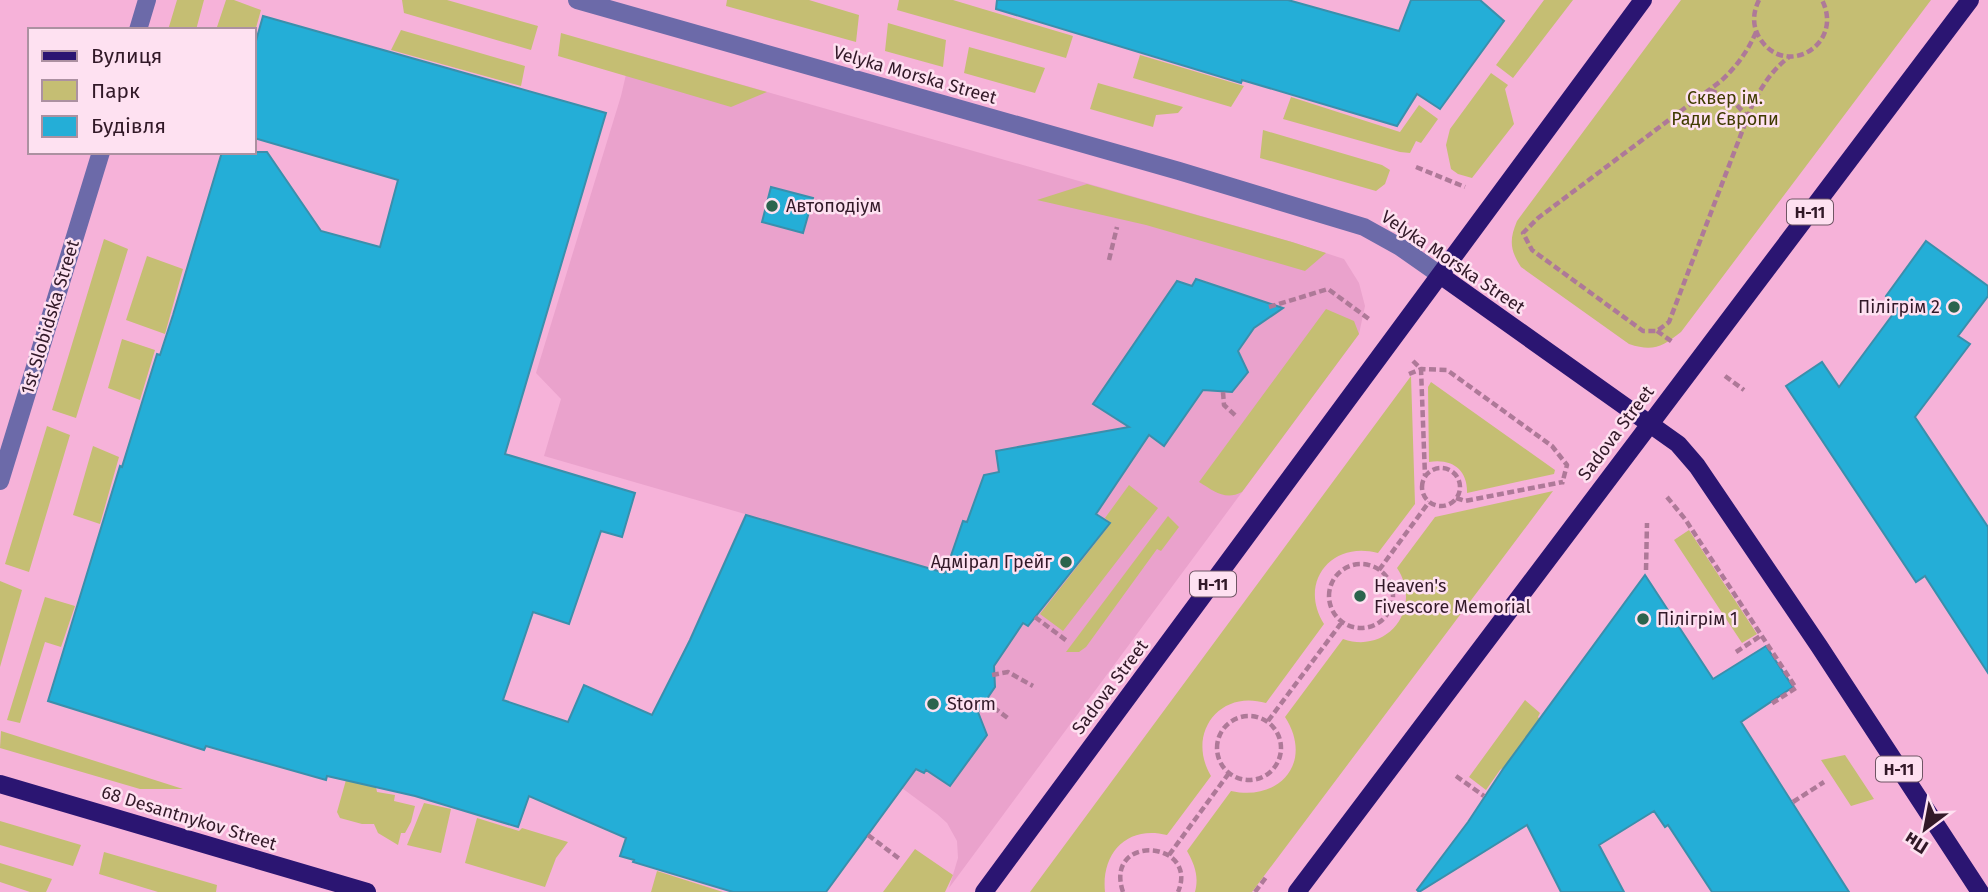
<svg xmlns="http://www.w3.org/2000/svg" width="1988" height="892" font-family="'Fira Sans',sans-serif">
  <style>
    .built { fill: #eaa2cc }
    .green { fill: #c5be73 }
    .building { fill: #24aed7; stroke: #3a8fac; stroke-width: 2 }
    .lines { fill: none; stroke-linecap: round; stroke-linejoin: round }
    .path { stroke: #ae7998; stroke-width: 4.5; stroke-dasharray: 7 3.5; stroke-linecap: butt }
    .minor { stroke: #6c6aa9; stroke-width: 18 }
    .major { stroke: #2b1572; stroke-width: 18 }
    .poi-dot { fill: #2b644d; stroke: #fee1f1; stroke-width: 2.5 }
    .labels { text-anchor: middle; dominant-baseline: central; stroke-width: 5; stroke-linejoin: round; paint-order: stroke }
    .shield { fill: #fee1f1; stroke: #6f5564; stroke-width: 2 }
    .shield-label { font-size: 16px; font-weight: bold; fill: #321928 }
    .street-label { font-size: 18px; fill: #321928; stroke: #fee1f1 }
    .park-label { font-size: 18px; fill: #403b00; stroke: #fee1f1 }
    .poi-label { font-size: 18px; fill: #321928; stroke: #fee1f1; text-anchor: start }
  </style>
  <rect width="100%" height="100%" fill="#f6b2d9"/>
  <path class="built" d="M631,53L1292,242L1344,259L1359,283L1365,306L1359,334L949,888L958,858L957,841L947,823L937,814L833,737L682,655L745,514L544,456L561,399L536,373L621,96Z"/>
  <path class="green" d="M177,0H204L196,30H168Z
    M226,0H234L261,10L254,35V30H216Z
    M402,0H447L538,26L531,50L404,13Z
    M727,0H809L859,15L856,42L726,6Z
    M899,0H953L1073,36L1066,58L897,10Z
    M1544,0H1573L1513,78L1496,65Z
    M1681,0H1931L1681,332C1662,347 1653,352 1629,344L1521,267C1510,250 1509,240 1517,221Z
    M888,23L946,40L943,67L885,51Z
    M401,30L525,66L521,86L391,50Z
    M561,33L767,92L731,107L558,56Z
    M969,47L1045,68L1035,93L964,73Z
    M1140,55L1244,86L1231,107L1133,78Z
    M1491,73L1508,85L1505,89L1514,124L1472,178L1458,174L1451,169L1446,145L1450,129Z
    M1098,83L1183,107L1178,113L1156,115L1153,127L1090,109Z
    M1291,97L1400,132L1419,105L1438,119L1421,143L1416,141L1410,153L1400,152L1283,119Z
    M1263,130L1382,165L1390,170L1385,184L1376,191L1260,158Z
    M1087,184L1292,242L1326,253L1305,271L1146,225L1037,200Z
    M104,239L128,249L76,418L52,410Z
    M147,256L183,269L165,334L126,320Z
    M1326,309L1354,321L1359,334L1242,492C1225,501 1214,491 1199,482Z
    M122,339L155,350L140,400L108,388Z
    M1411,376L1415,504L1378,553C1331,540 1298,583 1324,624L1266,703C1219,689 1186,734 1211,776L1167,835C1127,825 1101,853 1105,892H1030Z
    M1431,382L1555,470L1554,474L1467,493C1468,470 1452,458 1429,462L1428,387Z
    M47,426L70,435L29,572L5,564Z
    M93,446L119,457L100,524L73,515Z
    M1129,485L1158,508L1063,631L1040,614L1111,523L1105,518Z
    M1553,491L1252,892H1195C1199,877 1195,865 1187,851L1231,791C1280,802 1314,762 1285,717L1343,639C1389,655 1423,607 1397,568L1435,517Z
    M1168,516L1179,527L1161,551L1157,549L1086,647L1079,652H1066Z
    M1689,530L1757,634L1742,643L1674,540Z
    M0,581L22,590L0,667Z
    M45,597L75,606L61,647L45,642L20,723L7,720Z
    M1525,700L1540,713L1538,717L1547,730L1538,742L1500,770L1486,790L1469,777Z
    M1,731L183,789H140L0,748Z
    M1845,755L1874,799L1851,806L1821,760Z
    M346,780L376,787L377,792L395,795L394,801L415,806L411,822L405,833H401L398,845L378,833L374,824H362L340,818L337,812Z
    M424,803L451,809L441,853L407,845Z
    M477,818L519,831L522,828L568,842L556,858L545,887L465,863Z
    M0,821L81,845L73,866L0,845Z
    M915,849L953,875L945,892H883Z
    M104,852L217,885L216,892H158L99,874Z
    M0,863L52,879L46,892H30L0,882Z
    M657,871L723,892H651Z"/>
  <path class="building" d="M997,0H1288L1399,31L1411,0H1480L1504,21L1440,109L1417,94L1397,126L1242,80L1241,83L996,9Z
    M263,16L606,113L505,454L635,493L622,537L601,531L569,624L533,612L503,700L568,722L584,685L652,715L690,640L746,515L945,573L963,521L967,522L984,475L999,472L996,451L1129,427L1093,404L1177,281L1192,286L1196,279L1283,308L1254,328L1238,351L1248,372L1232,392L1203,390L1164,446L1149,435L1096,514L1110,523L1028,626L1023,623L994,666L995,687L978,712L987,735L950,786L926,770L924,773L916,769L826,892H733L633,862L634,860L620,856L626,838L529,796L518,827L415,796L327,776L326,780L206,746L204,750L48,701L120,466L122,467L157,354L160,355L173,315L222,152H267L321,231L380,247L398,180L254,138V48Z
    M771,187L813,198L803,233L762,222Z
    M1926,241L1988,286V296L1958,336L1970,344L1915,417L1988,527V673L1925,576L1916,582L1786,386L1822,362L1839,387L1899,306L1886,296Z
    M1645,575L1713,679L1766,646L1793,687L1741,722L1849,892H1712L1668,825L1665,827L1654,811L1599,845L1624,892H1561L1527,825L1419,892L1417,890L1468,822L1503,769Z"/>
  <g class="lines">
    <path class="path" d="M1759,0C1753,12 1752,25 1759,37C1784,80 1845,45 1822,0
      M1756,32C1748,51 1737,66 1721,81L1538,218L1523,233L1532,250L1643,331H1657L1669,322L1753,103C1763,85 1772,70 1789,57
      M1710,90L1731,99L1748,117
      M1416,167L1465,187
      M1109,260L1117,227
      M1269,307L1328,289L1369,319
      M1657,331L1674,343
      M1413,361L1421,369L1425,476
      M1409,374L1421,369L1447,370L1552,446L1567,465L1562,484
      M1725,376L1744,390
      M1223,392L1224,405L1236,416
      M1422 487a19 19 0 1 1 38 0a19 19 0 1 1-38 0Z
      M1667,497L1685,519L1796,688L1771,704
      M1456,498L1465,501L1563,482
      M1329 596a32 32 0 1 1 64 0a32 32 0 1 1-64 0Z
      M1379,570L1429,502
      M1646,570L1647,523
      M1035,617L1067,641
      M1736,652L1762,635
      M992,675L1008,672L1033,686
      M985,701L1009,719
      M1217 748a32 32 0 1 1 64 0a32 32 0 1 1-64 0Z
      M1268,721L1342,622
      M1456,776L1484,796
      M1793,802L1824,782
      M868,835L901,860
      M1169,855L1229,773
      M1123,892C1103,833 1200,840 1178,892
      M1255,892L1267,876"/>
    <path class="minor" d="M577,0L1179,171L1364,227L1400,247L1440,275
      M138,30L147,0
      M0,481L101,152"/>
    <path class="major" d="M1440,275L1678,444L1697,466L1819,646L1980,892
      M0,784L367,892
      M984,892L1643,0
      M1297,892L1970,0"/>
  </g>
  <g class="poi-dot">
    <circle cx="772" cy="206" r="7"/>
    <circle cx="1954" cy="307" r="7"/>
    <circle cx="1066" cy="562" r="7"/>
    <circle cx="1360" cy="596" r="7"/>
    <circle cx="1643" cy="619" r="7"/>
    <circle cx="933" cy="704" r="7"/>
  </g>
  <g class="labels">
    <g class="shield">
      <rect x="1787" y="199.5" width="46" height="25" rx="5"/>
      <rect x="1190" y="571.5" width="46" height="25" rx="5"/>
      <rect x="1876" y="756.5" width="46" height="25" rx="5"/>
    </g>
    <g class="shield-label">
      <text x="1810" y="212">Н-11</text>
      <text x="1213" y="584">Н-11</text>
      <text x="1899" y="769">Н-11</text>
    </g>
    <g class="street-label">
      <text transform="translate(915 75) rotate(16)">Velyka Morska Street</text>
      <text transform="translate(1453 262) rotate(34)">Velyka Morska Street</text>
      <text transform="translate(50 317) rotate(-73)">1st Slobidska Street</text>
      <text transform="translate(1616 433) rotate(-53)">Sadova Street</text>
      <text transform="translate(1110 687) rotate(-53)">Sadova Street</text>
      <text transform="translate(189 818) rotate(17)">68 Desantnykov Street</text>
    </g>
    <g class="park-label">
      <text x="1725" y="98">Сквер ім.<tspan x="1725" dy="21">Ради Європи</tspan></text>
    </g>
    <g class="poi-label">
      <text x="786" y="206">Автоподіум</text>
      <text x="1940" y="307" text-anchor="end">Пілігрім 2</text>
      <text x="1052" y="562" text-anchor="end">Адмірал Грейг</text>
      <text x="1374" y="586">Heaven's<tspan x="1374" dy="21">Fivescore Memorial</tspan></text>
      <text x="1657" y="619">Пілігрім 1</text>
      <text x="947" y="704">Storm</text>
    </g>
  </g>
  <rect x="28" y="28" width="228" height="126" fill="#fee1f1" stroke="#ac91a1" stroke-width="2"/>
  <rect x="42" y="51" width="35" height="10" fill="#2b1572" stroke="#ac91a1" stroke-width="2"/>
  <text x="91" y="63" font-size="21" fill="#321928">Вулиця</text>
  <rect x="42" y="80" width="35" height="21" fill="#c5be73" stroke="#ac91a1" stroke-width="2"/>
  <text x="91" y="98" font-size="21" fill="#321928">Парк</text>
  <rect x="42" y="116" width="35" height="21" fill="#24aed7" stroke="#ac91a1" stroke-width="2"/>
  <text x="91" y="133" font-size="21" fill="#321928">Будівля</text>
  <g transform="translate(1925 829) rotate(212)" stroke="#fee1f1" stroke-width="5" paint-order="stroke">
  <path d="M0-5L12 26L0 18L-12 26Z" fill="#321928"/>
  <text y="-10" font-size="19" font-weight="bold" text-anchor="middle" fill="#321928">Пн</text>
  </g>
</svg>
